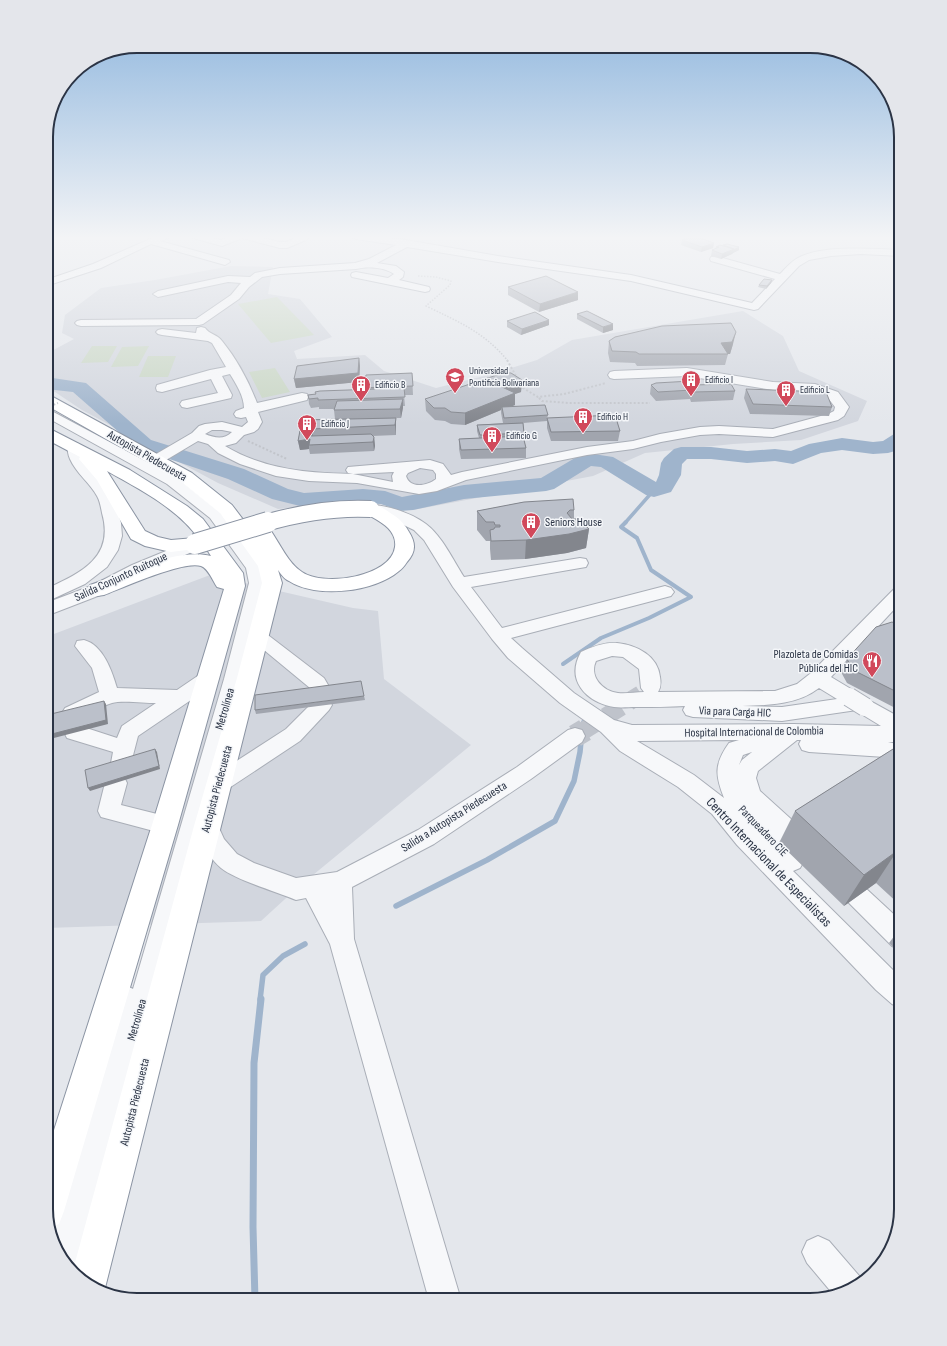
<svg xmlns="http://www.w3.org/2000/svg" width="947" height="1346" font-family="'Sofia Sans Condensed',sans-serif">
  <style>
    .built { fill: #d2d6de }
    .green { fill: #c9d6c5 }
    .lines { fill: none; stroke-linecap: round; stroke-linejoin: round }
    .stream-far3 { stroke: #9fb4cc; stroke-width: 3.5 }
    .stream-far2 { stroke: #9fb4cc; stroke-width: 4 }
    .stream-far1 { stroke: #9fb4cc; stroke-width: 5.5 }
    .stream { stroke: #9fb4cc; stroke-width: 7 }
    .river { fill: #9fb4cc; fill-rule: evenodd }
    .minor-tunnel-far1 { stroke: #bfc3cb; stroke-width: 18; stroke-dasharray: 18 9; stroke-linecap: butt }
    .minor-tunnel { stroke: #bfc3cb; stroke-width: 23; stroke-dasharray: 23 12; stroke-linecap: butt }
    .minor-casing { stroke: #a9aeb7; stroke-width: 2 }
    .highway-casing { stroke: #8b94a3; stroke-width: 2 }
    .path-far1 { stroke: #c2c5cb; stroke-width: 1.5; stroke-dasharray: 1.5 1.5; stroke-linecap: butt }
    .path { stroke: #c2c5cb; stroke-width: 2; stroke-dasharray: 2 2; stroke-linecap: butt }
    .minor { fill: #f7f8fa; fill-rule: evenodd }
    .highway { fill: #fff; fill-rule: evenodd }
    .minor-bridge-casing { stroke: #a9aeb7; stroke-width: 20; stroke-linecap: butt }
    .highway-bridge-far1-casing { stroke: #8b94a3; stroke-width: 18; stroke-linecap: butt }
    .highway-bridge-casing { stroke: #8b94a3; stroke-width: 22; stroke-linecap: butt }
    .path-bridge { stroke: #c2c5cb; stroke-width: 2; stroke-dasharray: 2 2; stroke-linecap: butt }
    .minor-bridge { stroke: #f7f8fa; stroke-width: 18 }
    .highway-bridge-far1 { stroke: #fff; stroke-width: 16 }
    .highway-bridge { stroke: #fff; stroke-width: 20 }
    .wall { fill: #a1a5ae }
    .shaded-wall { fill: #83868d }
    .building { fill: #bbc0ca; stroke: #83868d }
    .labels { text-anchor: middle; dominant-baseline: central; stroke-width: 3; stroke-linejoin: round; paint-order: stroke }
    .far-poi-label { font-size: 10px; fill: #2b3445; stroke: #f4f6f9; text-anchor: start }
    .street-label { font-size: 12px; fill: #2b3445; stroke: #f4f6f9 }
    .poi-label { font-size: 12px; fill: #2b3445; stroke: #f4f6f9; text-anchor: start }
    .near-street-label { font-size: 14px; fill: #2b3445; stroke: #f4f6f9 }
    .rim { fill: none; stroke: #2b3445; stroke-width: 2 }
  </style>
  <rect width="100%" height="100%" fill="#e4e7ec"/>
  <path class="built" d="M231,266L273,267L268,294L300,299L332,337L294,351L297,359L365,355L384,371L436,388L488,375L537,360L572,340L743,311L783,336L799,371L867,401L858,421L801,440L733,444L645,453L593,476L413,510L375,503L315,505L278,509L218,483L82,410L46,386V354L74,339L62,333L65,315L101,288L155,280Z
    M210,575L353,608L378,611L384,679L471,745L296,889L261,921L46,928V637Z"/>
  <path class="green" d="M277,297L314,335L271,343L238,304Z
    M92,346H117L108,362L81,363Z
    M149,346L138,366L111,367L122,347Z
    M148,356H176L168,377H139Z
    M275,368L290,392L262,398L249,372Z"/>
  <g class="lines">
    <path class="stream-far3" d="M625,523L654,490"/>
    <path class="stream-far2" d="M563,664L601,638L649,618L691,597L651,570L637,538L621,527L626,522
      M582,731L583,722"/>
    <path class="stream-far1" d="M396,906L487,860L555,821L574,781L580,752L582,730
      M260,1000L263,975L283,956L305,944"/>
    <path class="stream" d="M255,1300L253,1227L254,1063L261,999"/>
    <path class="river" d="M46,377L86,383L151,440L244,469L288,489L304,493L363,489L385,491L402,497L464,485L541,478L580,455L587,453L613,457L656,482L659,475L661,463L664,458L674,449L681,447H711L747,451L775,449L791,451L809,444L842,438L873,442L883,441L894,434L901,432V447L895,451L888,453L873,454L842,450L821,453L793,464L775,461L747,463L711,459H687L682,464L681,475L671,492L654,497L646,495L601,467L591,466L554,489L546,491L464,499L413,510L400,511L381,504L363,503L304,507L272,499L228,479L137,448L73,392L46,389Z"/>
    <path class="minor-tunnel-far1" d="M583,731L641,694"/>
    <path class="minor-tunnel" d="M575,736L585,730"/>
    <defs>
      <path id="minor" d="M157,236H169L168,238L160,241L229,260L230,262L225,265L151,244L101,268L46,286V280L93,264Z
        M191,236H205L221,240L233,236H254L280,242H286L300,236H309L306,240L287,248H280L242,238L222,246L193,238Z
        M352,236H372L406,240L498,256L631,275L752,303L775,279L711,261L710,259L711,257H719L780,274C787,267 792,260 802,256C827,245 873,249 901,250V256L861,254L831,256L809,260L799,266L758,309L754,310L631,281L498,262L407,247L377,263L396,266L404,272L403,277L399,280L429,287L430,289L429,291L425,292L352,277L351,275L352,273L356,272L388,278L394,274C385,267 367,266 356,269L280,274L262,277L249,287L239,299L203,324L199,325L81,326L77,325L75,323L77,321L81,320L196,319L231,295L241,283L228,282L158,297L153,294L158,291L228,276L250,277L255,273L280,268L355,263L369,259L396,245L356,239L353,238Z
        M201,327L205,328C210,335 217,334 222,341C236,358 249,382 257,403L302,393L307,394L308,397L307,400L258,412L262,422L258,429L254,432L244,435L236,443L225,446C265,470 308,473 353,474L348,473L346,470L348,467L430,460L443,464L451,475L462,472L587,447L633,441L660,434L700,427L719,426L773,429L828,414L834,411L835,407L828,398L813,392L773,390L687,376L614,379L610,378L608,375L610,372L614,371L687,368L773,382L815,384L838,392L849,407L844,416L838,420L773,437L719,434L700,435L661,442L633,449L587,455L466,480L437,491L419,494L357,483L309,481L276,476L240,464L218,453L208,444L198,441L161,463L156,464L151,463L149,460L151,457L192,433L199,426L205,424L222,422L242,427L248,422L246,417L241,418L236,417L234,414L236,411L244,408C244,396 236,384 230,374L222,376L232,395L231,398L187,408L182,407L180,404L182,401L218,393L211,379L162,392L157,391L156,388L157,385L210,370L226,367L212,343L208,341L162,335L158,334L156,332L158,330L162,329L196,333L197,328ZM212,430H222L232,432C224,440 215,438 205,434ZM420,468L433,470L436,474V479C427,486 410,489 406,476L408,473ZM394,472L392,476L393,482L353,474Z
        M46,408L177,478L220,512L262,567L267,583L255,631L264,632L324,678L331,690L328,695L321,697L314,695L310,688L253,641L218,773L286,729L315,700L322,698L329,700L332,705L329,710L300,741L226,790L218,793L213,791L206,817L215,819L224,839L237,854L254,863L296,878L337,872L418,830L517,767L568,730L575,728L582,730L585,736L582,742L531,779L434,844L352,887L354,939L461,1300H429L330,944L306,898L296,900C277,892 236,880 221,868C211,860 205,848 201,837L84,1265L79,1276L58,1255L49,1222L116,1000L120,991L129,987L133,989L224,679L249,583L246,568L210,518L167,484L46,417Z
        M74,443L79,444L84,459L113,496L121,523L122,536L118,550L107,567L85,584L46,602V589C80,573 115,558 102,513C101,508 100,501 97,496C90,483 76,473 70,459C68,455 68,451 67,447L69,444Z
        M371,504C390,507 410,512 426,524C442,536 453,560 464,577L580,558L586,559L588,563L586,567L580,568L471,587L502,628L665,586L671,588L674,592L671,596L511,638L522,648L574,693L614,720L632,725L793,724L881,726L858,712L857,710L782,721L693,717L686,715L683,710L685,706C669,707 652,707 636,707C629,707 621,708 614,707C586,702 565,680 581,652C592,647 605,642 617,643C637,645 658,656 660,677C661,683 661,687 658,692L775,691L797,684L811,673L895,588L901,586V602L831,677L856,692L862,700L872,702L901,718V742H888L901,745V761L885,757L809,752L802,750L799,744L801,740H797L758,771L756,778L760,791L813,839L816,846L813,853L805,856L800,854L804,861L800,868L793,871L901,978V1008L892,1004L876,990L737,845L712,814L678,787L620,751L601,732L560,703L508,658L492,639L453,587L424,540L414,530L385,516L366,512L363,509L366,506ZM612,656L623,657L639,669L641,688L644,692C635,692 626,694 618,693C602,691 589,676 596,661ZM819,688L837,699L782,707L742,706C768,705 797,705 819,688ZM739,740L729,743C714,764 715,775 724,798L694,775L637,741ZM752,752L742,760L739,765L743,755Z
        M195,539L201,540L203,544L201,548L144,573L103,594L46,616V603L91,586L132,565Z
        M84,640C103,645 112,671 117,688L177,690L202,673L209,671L216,673L219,678L216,683L138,736L131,763L128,769L121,771L114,769L111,763L113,752L67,738L64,732L67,726L74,724L117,738L122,726L156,703C145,703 121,700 112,703C96,707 82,724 65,718L62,713L65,708L99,692L92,668L75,646L77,641Z
        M116,774L124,777L127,783L121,805L173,818L176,825L173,832L165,834L101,817L98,811L105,783L108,777Z
        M839,868L847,871L901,921V950L892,946L831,885L827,878L831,871Z
        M818,1236L829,1241L861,1278L863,1281L856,1288L833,1294L807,1263L802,1252L807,1241Z"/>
      <path id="highway" d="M46,395L51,396L192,473L232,505L257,538L255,535L257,531L264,529L271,531C280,544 288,563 302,572C324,587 391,577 395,547C396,540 393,533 388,528C382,522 372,517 365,513L362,509L365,505C377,502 385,510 395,516C401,520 405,525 409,532C416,543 416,552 407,562C405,565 402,569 399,571C375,592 316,599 289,581C284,579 281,574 278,570L282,583L104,1292L91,1288L73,1270L194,826L237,678L262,583L258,566L220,513L180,481L46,405Z
        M46,428L52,430L130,470L187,506L203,519L240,569L243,573L245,586L178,825L64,1211L59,1224L51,1227L46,1209V1155L152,825L224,589L217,587C213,581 208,568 201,566C184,560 122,588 104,595L97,596L90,595L87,590L90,585C123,574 177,547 211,556L204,545L202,548L171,552L145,546L131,539L97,480L79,459L80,457L46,439ZM107,471C139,489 177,508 199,539L195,538L171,540L158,537L145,531Z"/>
    </defs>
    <use href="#minor" class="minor-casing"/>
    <use href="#highway" class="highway-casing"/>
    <path class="path-far1" d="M418,276L436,277L451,281L450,285L426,306C459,322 484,332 508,361"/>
    <path class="path" d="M507,360L523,388L538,397L564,394L606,383
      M539,398L542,401L569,403H650
      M248,441L287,459"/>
    <use href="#minor" class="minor"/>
    <use href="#highway" class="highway"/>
    <defs>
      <path id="minor-bridge" d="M849,697L865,707"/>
      <path id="highway-bridge-far1" d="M265,523C300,513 334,507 371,509"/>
      <path id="highway-bridge" d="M195,544L268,522"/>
    </defs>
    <use href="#minor-bridge" class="minor-bridge-casing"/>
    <use href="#highway-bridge-far1" class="highway-bridge-far1-casing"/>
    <use href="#highway-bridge" class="highway-bridge-casing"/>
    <path class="path-bridge" d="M46,408L58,403"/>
    <use href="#minor-bridge" class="minor-bridge"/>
    <use href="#highway-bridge-far1" class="highway-bridge-far1"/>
    <use href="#highway-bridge" class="highway-bridge"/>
  </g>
  <path class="wall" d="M682,240L714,243L713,248L701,252L681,245Z
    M716,247L739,250L733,253L732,254L721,259L711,256L712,250L715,249Z
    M772,280L771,283L766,289L758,287L759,285Z
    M508,287L578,300L539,312L508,295Z
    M577,314L613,330L603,333L577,319Z
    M549,320V325L521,335L507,327V321Z
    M609,341L733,344L730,354H728L725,365L637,366L635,363L610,362L608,353Z
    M359,358L360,366L359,380L365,379L412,373L413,395H404L405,406H403L401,418H396V435L372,436L374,437L375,446L374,451L310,454L309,449L300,450L298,441L302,420L335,419L334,410V409H319V407L311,408L309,404L308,395L358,389V382L296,388L294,379Z
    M522,380L521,392L515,394V405L510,407L548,415L547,418L620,431L618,441H551L547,428V421L523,423L524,433V439H523L526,448V458L461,459L459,449V439L479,438L477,431V425L503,423L501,413V410L465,425L451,424L445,421L435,420L426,411L425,399Z
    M651,385H693L735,391L733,400L691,402L690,399L656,401L650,394Z
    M746,389L832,407L829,416L750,414L744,398Z
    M524,502L574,510V519L589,529L586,548L567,553L525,559L491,560L490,549V541H486L477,530V511Z
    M901,626V711L847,683L841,672L847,659Z
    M364,696L365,700L256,714L255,710Z
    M901,744V906L876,883L844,906L779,843L795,811Z
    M901,927V955L889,943Z"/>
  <path class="shaded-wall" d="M714,243L713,248L701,252L702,247Z
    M739,247V250L733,253L732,254L721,259L722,254L734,249Z
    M772,280L771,283L766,289L767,286Z
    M578,292V300L539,312L540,304Z
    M549,320V325L521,335L522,329Z
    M613,324V330L603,333V327Z
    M736,332L733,344L730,354H719L721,343Z
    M359,358L360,366L359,382L296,388L294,379Z
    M522,380L521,392L515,394V405L502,410V407L501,410L465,425V413L502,387Z
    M403,399V408L401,418L400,409Z
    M396,418V435L395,425Z
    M312,429L313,439L312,446L311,436Z
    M374,437L375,446L374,451L373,442Z
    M310,439L309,445V449L300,450L298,441Z
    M589,529L586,548L567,553L525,559L526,540Z
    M104,701L106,704L108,724L50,739L48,735Z
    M155,749L157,752L160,769L90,791L88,788Z
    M897,851L876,883L844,906L864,875Z"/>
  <path class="building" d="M695,236L714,243L702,247L682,240Z
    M727,244L739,247L733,250L734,249L723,245Z
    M720,245L734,249L722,254L712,250L719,247H716Z
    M546,276L578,292L540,304L508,287Z
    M764,279L772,280L767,286L759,285Z
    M587,311L613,324L603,327L577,314Z
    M535,312L549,320L522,329L507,321Z
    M731,323L736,332L732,342L721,343L728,354H639L636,352L612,351L609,341L615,337L662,326Z
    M359,358L358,373L294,379L297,366Z
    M412,373L413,386L358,388V380L365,379L366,375Z
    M503,373H511L522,380L502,387L515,393L465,413L451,412L445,408H434L425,399Z
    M691,381L693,385L731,384L735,391L693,392L692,390L658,392L651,385L656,383Z
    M404,388L405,397L318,400V398L309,399L308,395L316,394L315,392L320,391Z
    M746,389L826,392L832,407L753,404Z
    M403,399L400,409L334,410L337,401Z
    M545,405L548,415L504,418L502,407Z
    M615,415L620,431L551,432L547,418Z
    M396,418L395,425L312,429L311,436L371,434L374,437L373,442L309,445L310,439L298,441L302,420Z
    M523,423L524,433L480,435L477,425Z
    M523,436L526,448L461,450L459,439Z
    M573,499L574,510H570L567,513L572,519H578L589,529L569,534L526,540L491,541L490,530L494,529L495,527H500V525H495L494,522H486L477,511L524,502Z
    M892,622L901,626V694L853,670L847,659L876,627Z
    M361,681L364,696L255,710V695Z
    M104,701L106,720L48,735L47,715Z
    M901,744V855L897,851L864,875L795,811Z
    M155,749L159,766L88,788L85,770Z"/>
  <linearGradient id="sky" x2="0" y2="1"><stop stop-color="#8bb4dd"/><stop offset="0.56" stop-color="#f3f4f6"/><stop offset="1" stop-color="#f3f4f6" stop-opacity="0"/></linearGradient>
  <rect width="947" height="424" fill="url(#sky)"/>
  <defs>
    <symbol id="university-pin" viewBox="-11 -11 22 30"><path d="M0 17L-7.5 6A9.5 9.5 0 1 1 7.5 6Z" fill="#d1495b" stroke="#f4f6f9"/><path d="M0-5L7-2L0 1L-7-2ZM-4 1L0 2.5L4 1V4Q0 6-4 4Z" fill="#fff"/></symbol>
    <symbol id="building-pin" viewBox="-11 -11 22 30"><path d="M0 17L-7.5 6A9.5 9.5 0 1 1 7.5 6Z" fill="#d1495b" stroke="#f4f6f9"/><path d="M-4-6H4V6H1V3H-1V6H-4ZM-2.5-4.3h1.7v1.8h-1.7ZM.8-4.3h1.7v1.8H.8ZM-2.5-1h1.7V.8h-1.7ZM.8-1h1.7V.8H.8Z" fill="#fff"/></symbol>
    <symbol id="restaurant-pin" viewBox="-11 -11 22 30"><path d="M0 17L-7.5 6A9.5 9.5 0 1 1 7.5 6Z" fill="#d1495b" stroke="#f4f6f9"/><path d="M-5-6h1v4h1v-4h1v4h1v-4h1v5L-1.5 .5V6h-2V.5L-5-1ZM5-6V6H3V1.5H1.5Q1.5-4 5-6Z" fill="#fff"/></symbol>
  </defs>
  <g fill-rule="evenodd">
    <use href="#university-pin" x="444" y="366" width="22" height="30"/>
    <use href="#building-pin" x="680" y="369" width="22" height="30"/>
    <use href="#building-pin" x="350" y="374" width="22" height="30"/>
    <use href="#building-pin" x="775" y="379" width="22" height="30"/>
    <use href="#building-pin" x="572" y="406" width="22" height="30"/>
    <use href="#building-pin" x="296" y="413" width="22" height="30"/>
    <use href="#building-pin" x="481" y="425" width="22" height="30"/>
    <use href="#building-pin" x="520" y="511" width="22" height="30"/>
    <use href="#restaurant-pin" x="861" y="650" width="22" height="30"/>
  </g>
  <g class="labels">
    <g class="far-poi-label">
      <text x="469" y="371">Universidad<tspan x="469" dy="12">Pontificia Bolivariana</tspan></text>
      <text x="705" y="380">Edificio I</text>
      <text x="375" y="385">Edificio B</text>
      <text x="800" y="390">Edificio L</text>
      <text x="597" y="417">Edificio H</text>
      <text x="321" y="424">Edificio J</text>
      <text x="506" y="436">Edificio G</text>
    </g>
    <g class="street-label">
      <text transform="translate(147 456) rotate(30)">Autopista Piedecuesta</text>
      <text transform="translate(121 577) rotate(-25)">Salida Conjunto Ruitoque</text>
      <text transform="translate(225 709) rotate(-74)">Metrolínea</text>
      <text transform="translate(735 712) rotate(2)">Via para Carga HIC</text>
      <text transform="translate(754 732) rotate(-1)">Hospital Internacional de Colombia</text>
      <text transform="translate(217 789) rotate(-75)">Autopista Piedecuesta</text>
      <text transform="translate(454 817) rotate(-32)">Salida a Autopista Piedecuesta</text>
      <text transform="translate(763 831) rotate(46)">Parqueadero CIE</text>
      <text transform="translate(137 1020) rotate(-74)">Metrolínea</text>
      <text transform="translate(135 1102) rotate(-76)">Autopista Piedecuesta</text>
    </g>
    <g class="poi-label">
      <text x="545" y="522">Seniors House</text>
      <text x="858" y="654" text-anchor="end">Plazoleta de Comidas<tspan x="858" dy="14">Pública del HIC</tspan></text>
    </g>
    <g class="near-street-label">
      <text transform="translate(769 862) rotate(46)">Centro Internacional de Especialistas</text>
    </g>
  </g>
  <path d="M0 0H947V1346H0ZM137 53H810A84 84 0 0 1 894 137V1209A84 84 0 0 1 810 1293H137A84 84 0 0 1 53 1209V137A84 84 0 0 1 137 53Z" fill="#e4e6eb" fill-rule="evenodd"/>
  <path class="rim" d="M137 53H810A84 84 0 0 1 894 137V1209A84 84 0 0 1 810 1293H137A84 84 0 0 1 53 1209V137A84 84 0 0 1 137 53Z"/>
</svg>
